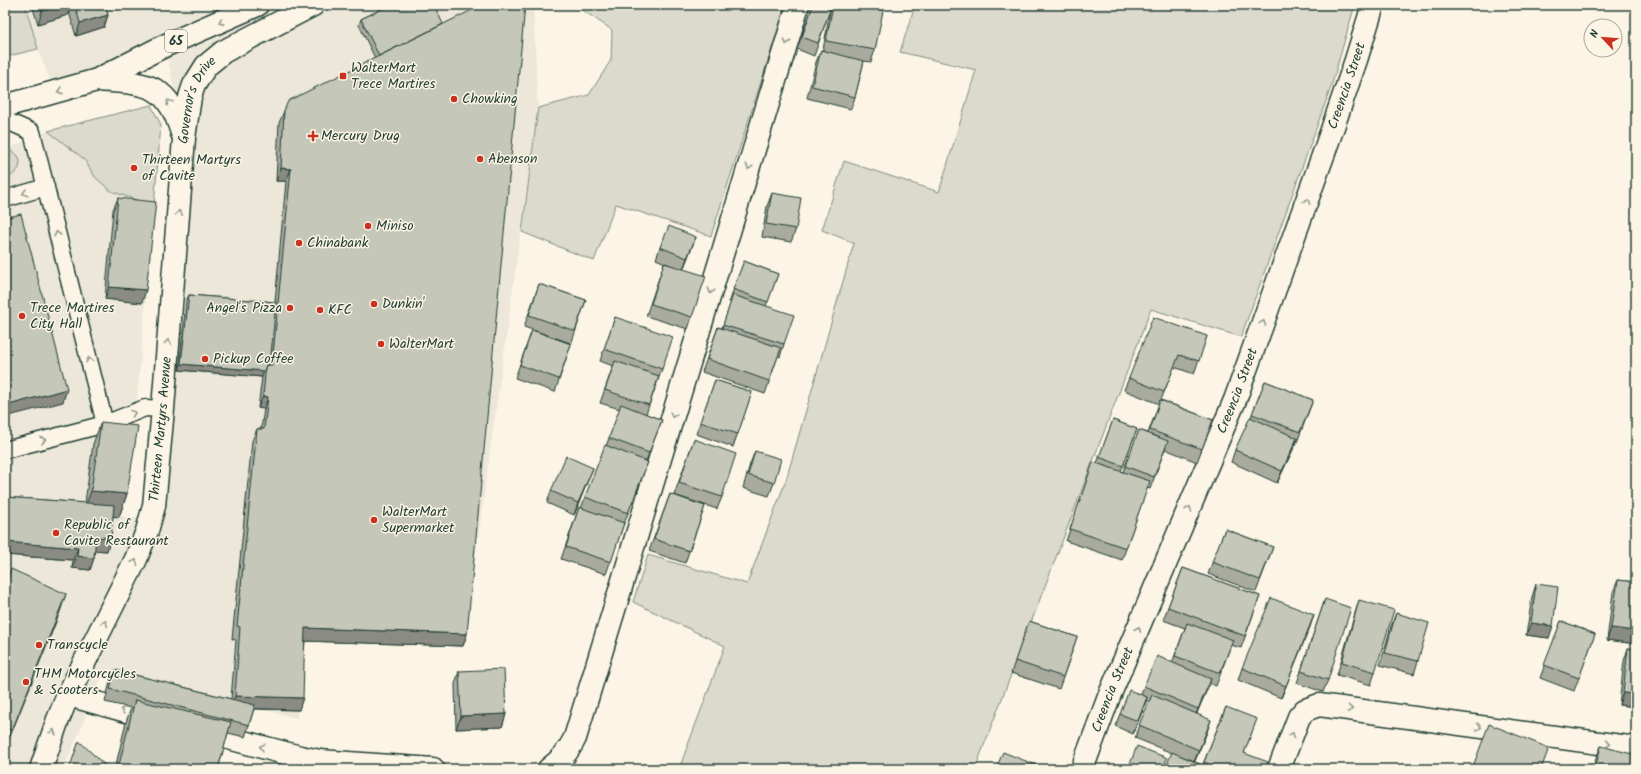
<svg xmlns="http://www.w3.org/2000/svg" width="1641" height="774" font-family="Kalam,sans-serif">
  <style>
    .built { fill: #ece7d8 }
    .green { fill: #dcdacc; stroke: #7e8c80 }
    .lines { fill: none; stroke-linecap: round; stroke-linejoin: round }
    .service-casing { stroke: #1f3d34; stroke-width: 19 }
    .minor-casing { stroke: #1f3d34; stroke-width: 25 }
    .tertiary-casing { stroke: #1f3d34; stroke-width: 25 }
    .primary-casing { stroke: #1f3d34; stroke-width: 25 }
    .service { stroke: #fcf5e5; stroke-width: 16 }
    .minor { stroke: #fcf5e5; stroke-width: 22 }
    .tertiary { stroke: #fcf5e5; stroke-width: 22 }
    .primary { stroke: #fcf5e5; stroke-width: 22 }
    .wall { fill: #a9ab9f; stroke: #1f3d34 }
    .shaded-wall { fill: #8a8b82; stroke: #1f3d34 }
    .building { fill: #c5c7b9; stroke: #1f3d34 }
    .oneway { stroke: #8e998c }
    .poi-dot { fill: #c8321e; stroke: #fcf5e5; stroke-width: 1.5 }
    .labels { text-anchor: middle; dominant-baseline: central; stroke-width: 3; stroke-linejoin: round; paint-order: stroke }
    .shield { fill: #fcf5e5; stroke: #617469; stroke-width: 1 }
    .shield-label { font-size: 13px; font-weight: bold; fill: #1f3d34 }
    .poi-label { font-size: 14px; fill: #1f3d34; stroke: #fcf5e5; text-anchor: start }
    .street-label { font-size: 14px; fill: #1f3d34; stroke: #fcf5e5 }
  </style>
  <rect width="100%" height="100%" fill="#fcf5e5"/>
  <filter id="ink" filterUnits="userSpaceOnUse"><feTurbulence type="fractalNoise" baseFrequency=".025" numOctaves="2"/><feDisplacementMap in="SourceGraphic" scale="8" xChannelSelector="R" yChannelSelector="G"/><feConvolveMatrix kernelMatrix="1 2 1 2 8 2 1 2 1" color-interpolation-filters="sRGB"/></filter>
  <g filter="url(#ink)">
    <path class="built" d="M25,5H533L538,108L463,646L301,641L297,718L104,672L64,769H5V150L48,131L151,105L161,125L137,400L119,516L150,520L184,138L168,59L55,93L38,49Z"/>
    <path class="green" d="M5,5H25L38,49L5,57Z
      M575,5H786L711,236L616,204L594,261L522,232L538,108L589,95L611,60L612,30Z
      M915,5H1355L1331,87L1241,337L1151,309L975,769H679L725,646L633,602L648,555L747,584L786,480L854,243L822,230L844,161L939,192L976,70L900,52Z
      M151,105L161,125L154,206L111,191L95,177L84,159L48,131Z
      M5,150C25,151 25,173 5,178Z"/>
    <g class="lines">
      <defs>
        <path id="service" d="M5,120L32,132L105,424L5,450
          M5,199L46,187
          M105,424L145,408L163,409"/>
        <path id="minor" d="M68,695L159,720
          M198,730L300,757L320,761L433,769
          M549,769C561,760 568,752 575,738L798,5
          M1279,769L1299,717L1305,710L1319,705L1636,748"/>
        <g id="tertiary">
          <path id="s1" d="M1082,769L1110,694L1235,400L1325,150L1356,60L1373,5"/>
        </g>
        <g id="primary">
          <path d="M98,80C146,84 167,81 182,133"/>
          <path d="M5,106L97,80L164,46L257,5"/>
          <path id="s2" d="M41,769L57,722L68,695L136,559L147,531L154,506L163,409L184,138L190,97L194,85L206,66L223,52L234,46L313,5"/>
        </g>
      </defs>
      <use href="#service" class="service-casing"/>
      <use href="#minor" class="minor-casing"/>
      <use href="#tertiary" class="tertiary-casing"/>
      <use href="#primary" class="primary-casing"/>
      <use href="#service" class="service"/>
      <use href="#minor" class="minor"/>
      <use href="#tertiary" class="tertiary"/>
      <use href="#primary" class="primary"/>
    </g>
    <path class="wall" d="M32,5H105L108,15L104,27L76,36L69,12L68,15L38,24Z
      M390,5L467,634L463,646L305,641L299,710L254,709L249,725L245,737L228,733L218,769H115L126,722L131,708L105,702L110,682L115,670L231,699L236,640L232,639L252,441L257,429H261L264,409L258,408L262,377L179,370L186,301L189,295L275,302L286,181H276L279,123L284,111L375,58L359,25L361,19Z
      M813,5H881L875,50L871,62L864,61L855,97L851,109L807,98L816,62L821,50H823L830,10L814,56L797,49Z
      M772,193L796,229L791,242L762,237L767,206Z
      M118,198L142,303L105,299L113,210Z
      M696,237L683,269L692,317L688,329L646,316L664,263L670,265L656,259L660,247Z
      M744,261L778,274L766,306L784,344L780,357L778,356L765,394L702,372L718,327L722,328L731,302H729Z
      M539,284L586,300L555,392L515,378L532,330L570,343L524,327Z
      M615,317L662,369L646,414L662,420L646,461L648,462L623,526L606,574L561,559L579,507L581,508L606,446L620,409L600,403L613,366L600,361Z
      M1207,336L1194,374L1174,367L1161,400L1213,420L1197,462L1165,449L1150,489L1147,488L1122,560L1066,541L1089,474L1097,463L1113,420L1137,429L1121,471L1123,472L1139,430L1148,433L1159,404L1124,390L1129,378Z
      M715,380L752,392L733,447L696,434Z
      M1265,381L1313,400L1296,445L1295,444L1277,483L1231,462L1235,450L1251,417Z
      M101,422L127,494L119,517L113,516L107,551L95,550L94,558L90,570L72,568L73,560L5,555V497L85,503L93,444Z
      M694,439L722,497L717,509L674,495Z
      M755,451L774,483L769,496L743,488L750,464Z
      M588,480L574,515L547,503L551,491Z
      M670,494L705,506L685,563L649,551Z
      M1225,529L1273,547L1256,592L1208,574Z
      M1183,568L1260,596L1241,648L1231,645L1216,686L1209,683L1197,713L1207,732L1195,761L1172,753L1135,738L1149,702L1146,701L1133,734L1115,726L1120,714L1141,695L1144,686L1172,663L1185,628L1163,620Z
      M1618,580L1636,582V644L1607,640L1613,592Z
      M1536,584L1549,638L1526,635L1532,597Z
      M1325,599L1328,680L1323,692L1297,683Z
      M1359,600L1375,672L1371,685L1337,675L1355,613Z
      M1396,613L1418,661L1414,674L1380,665L1391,626Z
      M1314,615L1281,698L1238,680L1242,668Z
      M1029,621L1077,637L1059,689L1011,673Z
      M1561,621L1595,634L1574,691L1540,678Z
      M1628,648L1636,649V707L1619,705L1624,661Z
      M459,671L506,714L502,727L456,729L455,684Z
      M1226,707L1252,732L1244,753L1265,769H1201Z
      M1601,746L1636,769H1594L1596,758Z"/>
    <path class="shaded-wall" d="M63,5H71L68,15L38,24L42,11Z
      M108,15L104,27L76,36L80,23Z
      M281,168L291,169L286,181H276Z
      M696,237L691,249L683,270L687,258Z
      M109,287L146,290L142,303L105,299Z
      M181,364L264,371L262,377L179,370Z
      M67,389L63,402L5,417V406Z
      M263,396L268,397L264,409L258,408Z
      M1297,438L1293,450L1277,483L1282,471Z
      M593,468L588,480L574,515L578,503Z
      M91,491L127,494L119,517L83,513Z
      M96,537L111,538L107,551L91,550Z
      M5,542L78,548L73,560L5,555Z
      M77,556L94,558L90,570L72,568Z
      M66,594L60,612L5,749L10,735Z
      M1314,615L1310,627L1281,698L1286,686Z
      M1531,623L1553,626L1549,638L1526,635Z
      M305,628L467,634L463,646L301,641Z
      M1611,628L1636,631V644L1607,640Z
      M1211,679L1206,692L1193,722L1198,709Z
      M1623,693L1636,694V707L1619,705Z
      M235,696L303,698L299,710L230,708Z
      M1147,697L1143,710L1133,734L1138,721Z
      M506,714L502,727L456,729L461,716Z
      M1211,720L1207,732L1194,762L1199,750Z"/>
    <path class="building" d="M40,5H63L42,11Z
      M75,5H105L108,15L80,23Z
      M390,5H434L443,24L379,56L361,19Z
      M482,5H525L467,634L305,628L303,698L235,696L240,627L237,626L257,429H264L268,397L263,396L266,365H272L291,169L281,168L284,111L288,101Z
      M813,5H832L818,43L802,37Z
      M833,5H881L884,6L875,50L826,41Z
      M821,50L864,61L855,97L812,86Z
      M772,193L801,198L796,229L766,224Z
      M118,198L156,202L146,290L109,287Z
      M21,214L67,389L5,406V218Z
      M669,226L696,237L687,258L660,247Z
      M744,261L778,274L768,302L733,289Z
      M664,263L706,276L692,317L651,304Z
      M539,284L586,300L575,331L529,315Z
      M189,295L276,302L270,365H266L264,371L181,364Z
      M733,295L794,315L784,344L723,325Z
      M615,317L673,337L662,369L604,349Z
      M1153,317L1207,336L1199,361L1179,355L1164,392L1129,378Z
      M718,327L781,348L769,381L707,359Z
      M532,330L571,344L559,379L520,365Z
      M615,361L659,376L649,405L605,390Z
      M715,380L752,392L738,434L700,422Z
      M1265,381L1313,400L1300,432L1252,414Z
      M1160,400L1213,420L1202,449L1150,430Z
      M621,404L662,420L649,453L609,438Z
      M1250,417L1297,438L1282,471L1235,450Z
      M1113,420L1137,429L1123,466L1099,457Z
      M101,422L138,426L127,494L91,491Z
      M1139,430L1168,441L1154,477L1125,466Z
      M694,439L736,454L722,497L679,483Z
      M605,445L648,462L628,513L585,497Z
      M755,451L781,459L774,483L748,475Z
      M566,456L593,468L578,503L551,491Z
      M1093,462L1150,481L1126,548L1070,529Z
      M670,494L705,506L689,551L654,539Z
      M5,497L114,505L111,538L96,537L94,558L77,556L78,548L5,542Z
      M579,507L624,523L611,562L566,547Z
      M1225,529L1273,547L1260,580L1212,562Z
      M1183,568L1260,596L1245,636L1168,607Z
      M11,569L66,594L11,733L12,730L5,728V584Z
      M1618,580L1636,582V631L1611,628Z
      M1536,584L1558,587L1553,626L1531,623Z
      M1271,598L1314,615L1286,686L1242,668Z
      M1325,599L1351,608L1328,680L1301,671Z
      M1359,600L1394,610L1375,672L1342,662Z
      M1396,613L1429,623L1418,661L1385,653Z
      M1029,621L1077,637L1063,677L1015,661Z
      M1561,621L1595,634L1579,678L1544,665Z
      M1187,623L1233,640L1220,673L1175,656Z
      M1628,648L1636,649V694L1623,693Z
      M1157,656L1211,679L1198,709L1144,686Z
      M504,669L506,714L461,716L459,671Z
      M115,670L255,705L249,725L110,689Z
      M1129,690L1147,697L1138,721L1120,714Z
      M1152,695L1211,720L1199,750L1139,725Z
      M135,700L231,722L218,769H118Z
      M1226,707L1257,719L1244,753L1268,762L1265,769H1222L1204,762Z
      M1489,724L1549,748L1541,769H1472Z
      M5,728L12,730L5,749Z
      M79,741L109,769H69Z
      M1137,746L1167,758L1163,769H1128Z
      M1601,746L1636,755V769H1595Z
      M1003,752L1046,769H996Z
      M1172,752L1200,764L1198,769H1165Z"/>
    <defs><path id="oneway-chevron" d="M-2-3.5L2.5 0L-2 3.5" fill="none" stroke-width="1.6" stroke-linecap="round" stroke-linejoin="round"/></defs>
    <g class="oneway">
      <use href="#oneway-chevron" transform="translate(221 22) rotate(156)"/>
      <use href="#oneway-chevron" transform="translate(787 42) rotate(107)"/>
      <use href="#oneway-chevron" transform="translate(60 91) rotate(164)"/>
      <use href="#oneway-chevron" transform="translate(169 102) rotate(-124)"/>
      <use href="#oneway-chevron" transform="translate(749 167) rotate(107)"/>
      <use href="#oneway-chevron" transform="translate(25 193) rotate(165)"/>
      <use href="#oneway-chevron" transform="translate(1307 201) rotate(-70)"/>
      <use href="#oneway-chevron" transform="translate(179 213) rotate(-86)"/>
      <use href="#oneway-chevron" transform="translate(57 234) rotate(-104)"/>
      <use href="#oneway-chevron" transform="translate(711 291) rotate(107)"/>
      <use href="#oneway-chevron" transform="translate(1263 323) rotate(-70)"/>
      <use href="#oneway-chevron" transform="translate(168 342) rotate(-85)"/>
      <use href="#oneway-chevron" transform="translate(89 360) rotate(-104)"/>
      <use href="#oneway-chevron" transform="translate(133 413) rotate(-22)"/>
      <use href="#oneway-chevron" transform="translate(673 415) rotate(107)"/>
      <use href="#oneway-chevron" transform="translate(43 440) rotate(-15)"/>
      <use href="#oneway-chevron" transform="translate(1189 509) rotate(-67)"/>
      <use href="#oneway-chevron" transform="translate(135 562) rotate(-66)"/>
      <use href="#oneway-chevron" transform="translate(105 623) rotate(-62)"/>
      <use href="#oneway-chevron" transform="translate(1138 629) rotate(-67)"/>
      <use href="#oneway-chevron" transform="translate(1350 709) rotate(8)"/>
      <use href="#oneway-chevron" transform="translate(123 710) rotate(-165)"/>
      <use href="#oneway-chevron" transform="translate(1479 727) rotate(8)"/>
      <use href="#oneway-chevron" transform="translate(53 732) rotate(-72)"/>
      <use href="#oneway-chevron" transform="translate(1292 735) rotate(-69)"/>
      <use href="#oneway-chevron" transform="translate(1608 744) rotate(8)"/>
      <use href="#oneway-chevron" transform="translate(262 747) rotate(-165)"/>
    </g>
  </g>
  <g class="poi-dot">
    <rect x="339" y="72" width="8" height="8" rx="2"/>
    <circle cx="454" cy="99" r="4"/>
    <path d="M311 130h4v4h4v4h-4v4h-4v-4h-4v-4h4z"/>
    <circle cx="480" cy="159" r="4"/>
    <circle cx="134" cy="168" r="4"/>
    <circle cx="368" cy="226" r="4"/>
    <circle cx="299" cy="243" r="4"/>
    <circle cx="374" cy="304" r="4"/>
    <circle cx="290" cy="308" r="4"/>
    <circle cx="320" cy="310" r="4"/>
    <circle cx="22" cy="316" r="4"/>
    <circle cx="381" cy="344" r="4"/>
    <circle cx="205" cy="359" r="4"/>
    <circle cx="374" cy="520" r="4"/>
    <circle cx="56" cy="533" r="4"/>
    <circle cx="39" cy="645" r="4"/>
    <circle cx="26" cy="682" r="4"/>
  </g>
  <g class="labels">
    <rect class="shield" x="165" y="30" width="22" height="22" rx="3"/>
    <g class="shield-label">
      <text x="176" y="41">65</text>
    </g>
    <g class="poi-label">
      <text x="351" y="68">WalterMart<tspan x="351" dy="16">Trece Martires</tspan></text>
      <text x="462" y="99">Chowking</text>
      <text x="321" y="136">Mercury Drug</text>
      <text x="488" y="159">Abenson</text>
      <text x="142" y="160">Thirteen Martyrs<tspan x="142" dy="16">of Cavite</tspan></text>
      <text x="376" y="226">Miniso</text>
      <text x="307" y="243">Chinabank</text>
      <text x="382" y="304">Dunkin'</text>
      <text x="30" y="308">Trece Martires<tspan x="30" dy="16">City Hall</tspan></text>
      <text x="282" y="308" text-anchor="end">Angel's Pizza</text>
      <text x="328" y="310">KFC</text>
      <text x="389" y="344">WalterMart</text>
      <text x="213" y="359">Pickup Coffee</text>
      <text x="382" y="512">WalterMart<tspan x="382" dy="16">Supermarket</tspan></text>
      <text x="64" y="525">Republic of<tspan x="64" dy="16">Cavite Restaurant</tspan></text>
      <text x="47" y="645">Transcycle</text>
      <text x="34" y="674">THM Motorcycles<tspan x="34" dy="16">&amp; Scooters</tspan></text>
    </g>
    <g class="street-label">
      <text stroke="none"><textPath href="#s1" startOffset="733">Creencia Street</textPath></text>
      <text stroke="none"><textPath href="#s2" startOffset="697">Governor's Drive</textPath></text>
      <text stroke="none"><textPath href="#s1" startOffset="409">Creencia Street</textPath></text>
      <text stroke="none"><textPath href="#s2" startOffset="364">Thirteen Martyrs Avenue</textPath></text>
      <text stroke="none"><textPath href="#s1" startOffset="85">Creencia Street</textPath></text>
    </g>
  </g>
  <rect width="1641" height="774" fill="none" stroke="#fcf5e5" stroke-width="20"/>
  <rect x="10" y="10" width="1621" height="754" fill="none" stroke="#1f3d34" stroke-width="1.5" filter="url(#ink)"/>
  <g transform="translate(1603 38) rotate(296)"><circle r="19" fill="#fcf5e5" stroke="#a4ab9e"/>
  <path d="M0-3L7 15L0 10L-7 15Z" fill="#c8321e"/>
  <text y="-6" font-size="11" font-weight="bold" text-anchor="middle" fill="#1f3d34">N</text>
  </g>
</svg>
